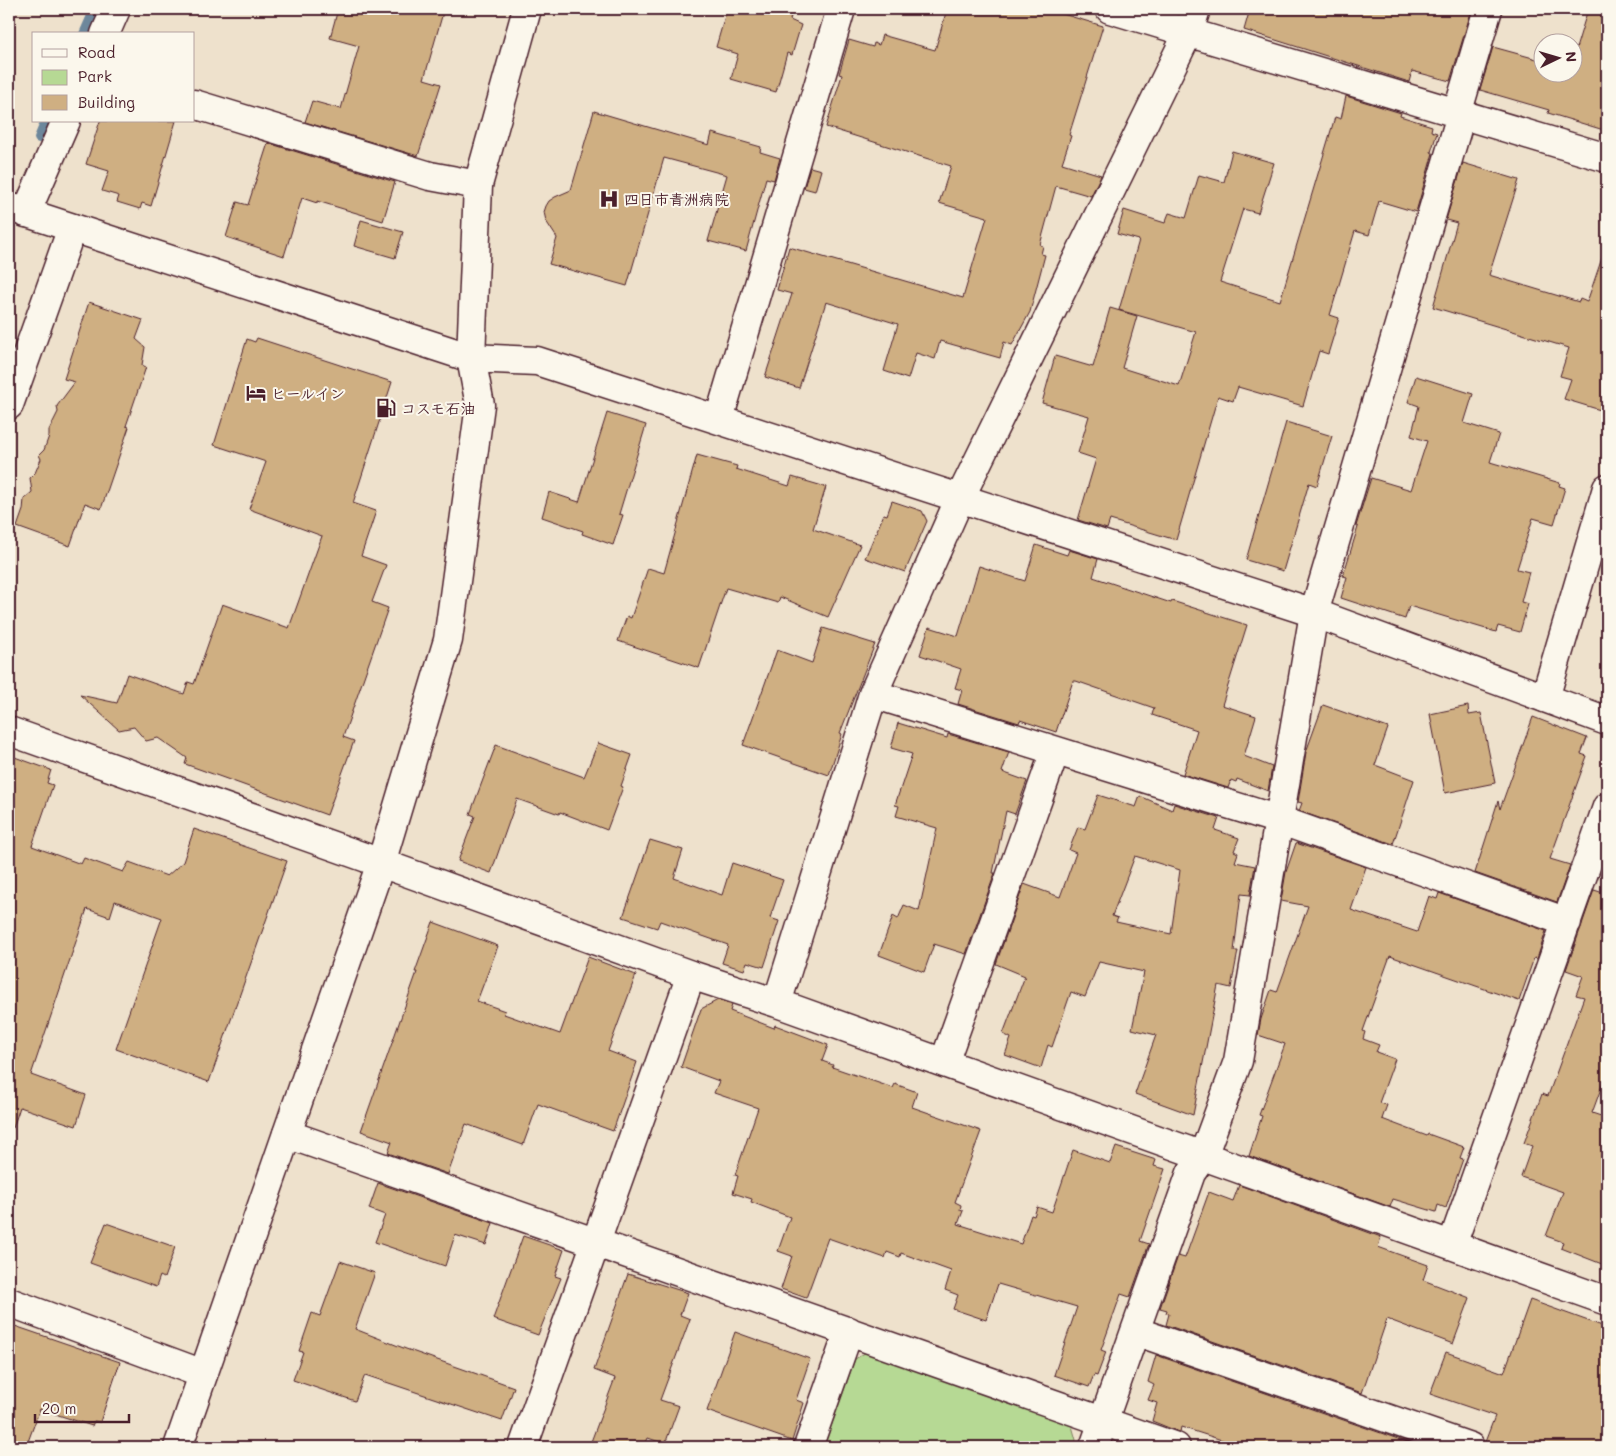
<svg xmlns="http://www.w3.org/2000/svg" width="1616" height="1456" font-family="Mali,'Klee One',sans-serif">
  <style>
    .green { fill: #b6d994; stroke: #807c60 }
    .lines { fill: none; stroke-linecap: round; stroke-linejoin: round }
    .stream { stroke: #6d879b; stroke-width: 10 }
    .building { fill: #cfaf82; stroke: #4a1f2b; fill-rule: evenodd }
    .minor-casing { stroke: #4a1f2b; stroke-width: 31 }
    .tertiary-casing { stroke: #4a1f2b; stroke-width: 31 }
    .minor { stroke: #fbf7ec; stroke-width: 28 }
    .tertiary { stroke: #fbf7ec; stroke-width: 28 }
    .labels { text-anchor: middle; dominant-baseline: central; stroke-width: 4; stroke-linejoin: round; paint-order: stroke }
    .poi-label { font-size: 15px; font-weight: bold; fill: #4a1f2b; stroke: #fbf7ec; text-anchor: start }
  </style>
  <rect width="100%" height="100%" fill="#eee1cc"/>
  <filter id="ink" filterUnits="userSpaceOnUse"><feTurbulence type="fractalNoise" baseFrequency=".02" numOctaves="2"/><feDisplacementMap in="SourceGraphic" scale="10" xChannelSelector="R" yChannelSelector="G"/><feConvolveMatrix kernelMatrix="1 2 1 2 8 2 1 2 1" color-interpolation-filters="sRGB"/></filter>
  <g filter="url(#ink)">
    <path class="green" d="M868,1351L1072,1426L1076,1440L1073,1447H824L855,1359Z"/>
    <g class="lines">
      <path class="stream" d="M84,34L95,9
        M39,138L46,121"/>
    </g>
    <path class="building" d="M338,9H444L424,79L441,84L418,156L305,122L312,101L341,109L359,46L330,38Z
      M727,9H793L790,20L801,25L792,55L787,53L776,92L731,79L738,54L716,47Z
      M947,9H1046L1103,26L1069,135L1071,136L1062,163L1101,175L1091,196L1056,186L1040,245L1043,246L1041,254L1045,255L1030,312L1012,345L1004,342L1000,358L940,341L935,359L916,353L908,379L884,371L898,324L826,302L799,388L765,377L792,294L777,290L789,247L963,298L987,217L939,203L951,166L826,127L842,75L839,74L849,40L873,47L874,43L879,45L882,35L935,50Z
      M1250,9H1472L1450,81L1412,71L1409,82L1244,30Z
      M1588,9H1607V131L1548,113L1549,110L1480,90L1493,47L1544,61V72H1574V55Z
      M1346,96L1401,113L1400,116L1432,126L1431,131L1437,133L1431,152L1433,153L1416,212L1379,201L1369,235L1355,231L1330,315L1339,318L1328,354L1319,351L1303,406L1238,387L1233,401L1218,396L1176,540L1110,520L1107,529L1078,520L1096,459L1078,453L1089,416L1042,403L1055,356L1093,367L1110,308L1137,316L1122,368L1179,386L1196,332L1119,310L1139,240L1117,234L1124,210L1165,223L1169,213L1186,218L1199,175L1224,182L1232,151L1274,163L1258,213L1243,209L1220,282L1280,301L1335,117L1341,119Z
      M594,111L709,145L712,133L761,147L760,152L780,158L774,180L766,178L746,251L708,241L727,175L664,158L627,286L549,264L557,238L546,221L544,212L546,206L549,201L555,197L571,190Z
      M100,121H176L151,206L142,203L140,209L117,202L119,196L102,191L109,171L86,164Z
      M268,143L395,182L383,221L317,201V203L302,198L284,256L226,237L237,202L248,205Z
      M1463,163L1519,180L1489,275L1579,302L1580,299L1587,302L1603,255H1607V412L1564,399L1571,379L1560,376L1569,348L1433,307L1457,223L1446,220Z
      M810,167L821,170L815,191L804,188Z
      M361,220L403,232L395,258L354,246Z
      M89,302L143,320L136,339L145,347L142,365L146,367L126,426L129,427L101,509L85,503L70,546L17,527L23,510L24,499L32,492L30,478L35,473L41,459L39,455L44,450L49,436V430L58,412L57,406L75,382L64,379Z
      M257,338L392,382L353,503L376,511L361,556L386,565L372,602L388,608L343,737L354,741L327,815L185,764L187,758L158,738L146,741L134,727L119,730L80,695L117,703L127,674L184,694L188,682L194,684L222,604L289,628L322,536L249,509L266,462L214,445L247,339L255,342Z
      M1416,376L1473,394L1464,423L1499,434L1490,462L1560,483L1559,486L1565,488L1554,524L1533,518L1517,569L1529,572L1521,602L1528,604L1520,632L1498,626L1496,632L1409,606L1405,619L1341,598L1347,577L1343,576L1358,527L1356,526L1371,478L1411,490L1427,441L1411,436L1419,406L1408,402Z
      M607,413L646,425L619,514L623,515L613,545L582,534L583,531L542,517L549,492L579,502Z
      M1286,422L1332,436L1317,486L1309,483L1283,571L1246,560Z
      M697,455L737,466L736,469L789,486L792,477L826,487L813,529L860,545L828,617L780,597L778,603L726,588L699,668L618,641L627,616L631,618L648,568L664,573Z
      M892,501L922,511L927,521L905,572L865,558L884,514L887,515Z
      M1036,545L1067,555L1069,550L1098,559L1093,577L1171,603L1172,601L1247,625L1222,705L1256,716L1244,756L1272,767L1268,791L1237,779L1236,782L1231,780L1228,788L1183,774L1197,730L1152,715L1154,708L1076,681H1073L1056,732L1020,720L1019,723L958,704L962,690L955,688L961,669L920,655L929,627L958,636L979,566L1025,581Z
      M823,628L875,644L840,733L842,734L829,775L743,745L777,650L812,663Z
      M1323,705L1388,728L1375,765L1414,780L1393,844L1299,811L1302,803L1298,802L1306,752Z
      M1468,706L1469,715L1481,713L1495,783L1445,793L1430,714Z
      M1533,717L1587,738L1581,754L1587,756L1550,859L1570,865L1557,902L1475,873L1498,801L1500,809Z
      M898,723L947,738L948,734L1009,752L1002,772L1027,781L1015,814L1006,811L993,873H995L966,954L934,944L924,972L879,955L893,916L898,919L904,905L919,911L937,828L896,816L899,806L895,805L912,754L891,748Z
      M598,743L632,755L621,786L623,787L607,830L560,812L559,814L517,799L491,873L458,861L475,816L470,814L496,745L584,777Z
      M9,755L51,770L47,783L53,785L32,846L81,864L84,858L123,872L129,862L167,876L183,862L194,829L287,861L209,1082L116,1049L162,918L115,901L110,917L87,909L31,1075L86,1095L76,1126L20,1107L13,1128L9,1127Z
      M1098,795L1136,807L1140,796L1172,810L1174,804L1219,818L1215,830L1239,838L1234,851L1238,853L1235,862L1255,866L1250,895L1241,894L1234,951H1238L1231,988L1218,985L1193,1115L1135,1094L1156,1035L1132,1029L1144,972L1099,962L1085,997L1071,992L1052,1047L1048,1045L1041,1068L1005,1055L1011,1038L1003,1034L1025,976L996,964L1024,884L1060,897L1076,853L1069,850L1078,827L1085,829ZM1135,856L1180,870L1171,934L1116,922L1118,918L1112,916Z
      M650,840L683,850L674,878L722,895L732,863L783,880L770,918L779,921L764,967L747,962L744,970L722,963L728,945L660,921L657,928L623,917Z
      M1296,843L1366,867L1351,910L1417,932L1429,896L1437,899L1439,893L1546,931L1537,959L1534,958L1519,1001L1390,956L1363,1031L1365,1032L1363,1039L1379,1045L1376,1052L1395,1059L1379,1103L1387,1105L1382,1119L1427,1136L1428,1134L1464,1147L1460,1158L1463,1159L1446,1208L1438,1205L1436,1212L1393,1199L1390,1207L1249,1156L1262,1116L1259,1115L1285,1044L1258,1035L1261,1019L1271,990L1277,992L1308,906L1281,901L1286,872Z
      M1594,890L1607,894V1072L1592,1113L1607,1118V1266L1561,1248L1563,1242L1546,1236L1563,1192L1521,1177L1532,1146L1524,1143L1542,1094L1548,1096L1584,997L1576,995L1583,976L1566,970Z
      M433,922L498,946L477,1001L505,1011L504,1014L560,1034L588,957L636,975L608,1051L637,1062L613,1131L538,1104L523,1145L466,1124L448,1174L388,1153L392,1142L361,1131L417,972H415Z
      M718,1000L732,1005L730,1011L774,1028L775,1025L828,1045L822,1061L833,1065L832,1067L893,1088L895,1084L917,1092L912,1107L981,1131L955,1202L961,1205L960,1210L963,1211L958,1224L1021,1244L1031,1215L1034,1216L1037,1207L1052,1212L1073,1150L1110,1163L1116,1147L1156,1160L1154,1166L1165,1169L1140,1241L1149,1244L1130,1297L1121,1294L1101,1350L1106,1352L1097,1376L1094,1375L1089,1387L1054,1375L1077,1307L998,1284L986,1320L953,1309L958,1295L945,1290L951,1271L901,1253L900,1257L887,1252L885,1258L828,1238L806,1298L781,1289L792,1256L778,1251L790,1217L751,1202L752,1199L733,1193L738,1176L735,1175L758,1108L714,1093L719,1081L681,1067L701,1009Z
      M378,1183L493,1223L486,1245L455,1235L445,1266L375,1242L385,1215L369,1209Z
      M1239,1185L1381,1237L1378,1247L1428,1265L1423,1280L1470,1298L1453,1344L1387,1319L1362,1393L1166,1325L1169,1314L1166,1313L1167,1310L1160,1308L1178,1256L1185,1258L1209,1192L1233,1201Z
      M106,1223L175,1247L164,1278L160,1276L156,1287L90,1263Z
      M523,1236L564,1250L555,1276L561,1278L538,1335L493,1319Z
      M340,1261L375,1273L355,1329L406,1349L514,1387L502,1421L365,1375L355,1401L293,1380L303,1352L299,1351L312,1313L320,1316Z
      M628,1274L688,1293L680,1315L690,1319L660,1400L679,1406L665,1444L648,1438L644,1447H589L615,1378L594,1370Z
      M1530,1300L1605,1327L1602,1337L1607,1339V1447H1485V1442L1495,1416L1430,1394L1446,1352L1504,1373Z
      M9,1324L120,1362L100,1422L94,1421L92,1426L40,1409L26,1447H9Z
      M735,1332L810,1359L796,1400L804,1403L792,1441L707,1411Z
      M1156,1355L1404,1441L1414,1444L1413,1447H1244L1181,1427L1180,1432L1174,1430L1152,1421L1157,1403L1148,1400L1154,1385L1148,1382Z"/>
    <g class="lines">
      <defs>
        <path id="minor" d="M1110,9L1607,158
          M105,34L116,9
          M194,104L430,176L478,185
          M1457,114L1488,9
          M26,213L66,121
          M9,405L72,228
          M719,419L841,9
          M873,694L1279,820L1567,922
          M1545,698L1607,488
          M9,731L381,863L691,975L777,1003L1607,1301
          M777,1003L873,694L960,498L1189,31L1196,9
          M944,1063L1055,751
          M287,1134L1176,1447
          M1452,1245L1607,807
          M9,1302L203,1374
          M1135,1331L1470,1447
          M523,1447L691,975
          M808,1447L849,1331
          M1094,1447L1191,1173L1203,1156L1238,1061L1314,613L1461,115"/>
        <path id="tertiary" d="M9,207L471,358L537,361L1314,613L1607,721
          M178,1447L381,863L448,640L480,405L471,358L478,185L527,9"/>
      </defs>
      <use href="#minor" class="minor-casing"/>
      <use href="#tertiary" class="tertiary-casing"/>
      <use href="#minor" class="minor"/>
      <use href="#tertiary" class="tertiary"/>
    </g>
  </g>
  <defs>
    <symbol id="hospital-bare" viewBox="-9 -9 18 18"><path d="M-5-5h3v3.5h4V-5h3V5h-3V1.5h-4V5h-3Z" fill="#4a1f2b" stroke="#fbf7ec" stroke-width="2.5" paint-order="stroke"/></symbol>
    <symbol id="hotel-bare" viewBox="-9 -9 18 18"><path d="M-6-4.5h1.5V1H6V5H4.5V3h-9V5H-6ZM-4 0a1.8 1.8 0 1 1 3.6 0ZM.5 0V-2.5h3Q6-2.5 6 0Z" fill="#4a1f2b" stroke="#fbf7ec" stroke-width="2.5" paint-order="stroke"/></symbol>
    <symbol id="fuel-bare" viewBox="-9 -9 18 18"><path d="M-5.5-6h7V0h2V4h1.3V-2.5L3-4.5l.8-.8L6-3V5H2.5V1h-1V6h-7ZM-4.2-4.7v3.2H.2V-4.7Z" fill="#4a1f2b" stroke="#fbf7ec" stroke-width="2.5" paint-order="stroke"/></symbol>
  </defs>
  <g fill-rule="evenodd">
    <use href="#hospital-bare" x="595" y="185" width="28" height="28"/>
    <use href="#hotel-bare" x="242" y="379" width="28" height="28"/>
    <use href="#fuel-bare" x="372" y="394" width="28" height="28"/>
  </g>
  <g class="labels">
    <g class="poi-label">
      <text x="624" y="199">四日市青洲病院</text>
      <text x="271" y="393">ヒールイン</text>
      <text x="401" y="408">コスモ石油</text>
    </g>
  </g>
  <rect width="1616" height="1456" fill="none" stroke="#fbf7ec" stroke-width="30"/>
  <rect x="15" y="15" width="1586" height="1426" fill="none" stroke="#4a1f2b" stroke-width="2" filter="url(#ink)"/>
  <rect x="32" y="32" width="162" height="90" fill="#fbf7ec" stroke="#b4a19f"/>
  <rect x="42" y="49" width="25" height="8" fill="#fbf7ec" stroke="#b4a19f"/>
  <text x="78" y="58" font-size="15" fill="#4a1f2b">Road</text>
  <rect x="42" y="70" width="25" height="15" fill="#b6d994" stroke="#b4a19f"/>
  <text x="78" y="82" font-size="15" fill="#4a1f2b">Park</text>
  <rect x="42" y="95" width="25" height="15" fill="#cfaf82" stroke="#b4a19f"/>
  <text x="78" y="108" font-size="15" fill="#4a1f2b">Building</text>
  <g transform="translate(1558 58) rotate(85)"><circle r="24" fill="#fbf7ec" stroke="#b4a19f"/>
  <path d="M0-4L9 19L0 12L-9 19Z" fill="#4a1f2b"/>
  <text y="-8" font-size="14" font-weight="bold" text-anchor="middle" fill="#4a1f2b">N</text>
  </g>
  <path d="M35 1414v8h94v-8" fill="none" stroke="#4a1f2b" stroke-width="2.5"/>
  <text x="42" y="1414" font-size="15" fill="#4a1f2b" stroke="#fbf7ec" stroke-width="4" paint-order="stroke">20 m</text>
</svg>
